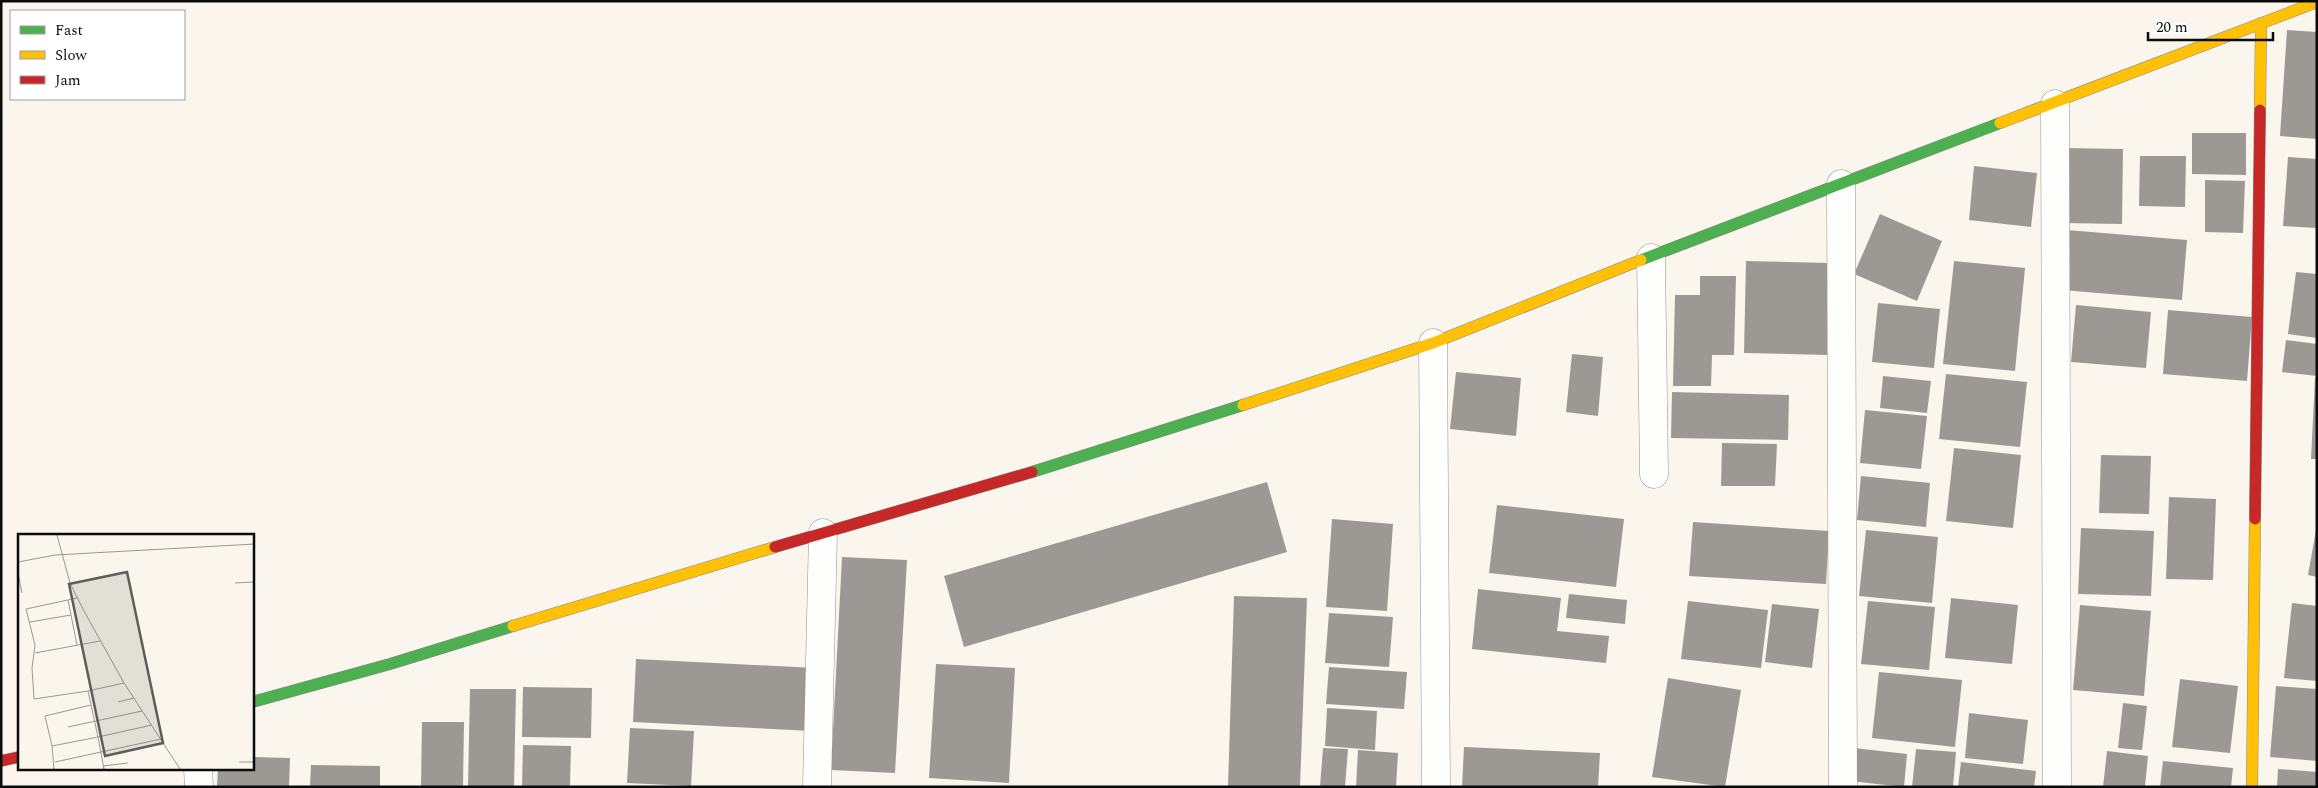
<svg xmlns="http://www.w3.org/2000/svg" width="2318" height="788" font-family="Spectral,serif">
  <style>
    .building { fill: #9c9994 }
    .lines { fill: none; stroke-linecap: round; stroke-linejoin: round }
    .street-casing { stroke: #93918d; stroke-width: 29 }
    .fast-casing { stroke: #898784; stroke-width: 12 }
    .slow-casing { stroke: #898784; stroke-width: 12 }
    .jam-casing { stroke: #898784; stroke-width: 12 }
    .street { stroke: #fefefc; stroke-width: 28 }
    .fast { stroke: #4caf50; stroke-width: 11 }
    .slow { stroke: #ffc107; stroke-width: 11 }
    .jam { stroke: #c62828; stroke-width: 11 }
    .inset-road { fill: none; stroke: #9a9893; stroke-width: 1 }
    .view { fill: #5f5d5a; fill-opacity: 0.15; stroke: #5f5d5a; stroke-width: 2.5 }
    .inset-edge { fill: none; stroke: #0b0b0b; stroke-width: 2.5 }
  </style>
  <rect width="100%" height="100%" fill="#faf6ee"/>
  <path class="building" d="M2287,30L2317,32V139L2280,136Z
    M2192,133H2246V175L2192,174Z
    M2064,148L2123,149L2122,224L2062,223Z
    M2140,156H2186L2185,207L2139,206Z
    M2288,157L2317,159V228L2283,226Z
    M1974,166L2037,173L2031,227L1969,220Z
    M2205,180L2245,181L2243,233L2205,232Z
    M1880,214L1942,241L1917,301L1854,274Z
    M2067,230L2187,240L2182,300L2062,290Z
    M1746,261L1829,263L1827,355L1744,353Z
    M1954,261L2025,268L2015,371L1943,364Z
    M2296,272L2317,274V338L2288,334Z
    M1700,276H1736L1734,355H1712L1711,386H1673L1675,295H1700Z
    M1878,303L1940,309L1934,368L1872,362Z
    M2076,305L2151,312L2146,368L2071,362Z
    M2168,310L2252,317L2247,381L2163,374Z
    M2286,340L2317,344V376L2282,372Z
    M1572,354L1603,357L1598,416L1566,412Z
    M1456,372L1521,378L1516,436L1450,429Z
    M1946,374L2027,382L2020,447L1939,439Z
    M1883,376L1931,381L1927,413L1880,408Z
    M2315,378H2317V459H2311Z
    M1672,392L1789,395L1788,440L1671,438Z
    M1865,410L1927,416L1921,469L1860,463Z
    M1722,443L1777,444L1775,486H1721Z
    M1954,448L2021,455L2013,528L1946,521Z
    M2101,455L2151,456L2149,514L2099,513Z
    M1861,476L1930,483L1926,527L1857,520Z
    M1267,482L1287,552L964,647L944,576Z
    M2169,497L2216,499L2213,580L2166,579Z
    M1497,505L1624,519L1616,587L1489,573Z
    M1332,519L1393,524L1387,611L1326,607Z
    M1693,522L1829,531L1826,584L1689,576Z
    M2081,528L2154,531L2151,596L2078,594Z
    M1866,530L1938,537L1932,603L1859,596Z
    M2316,530H2317V577L2308,575Z
    M842,557L907,560L895,773L831,770Z
    M1478,589L1561,598L1557,631L1609,636L1606,663L1472,649Z
    M1569,594L1627,600L1625,624L1566,618Z
    M1234,596L1307,598L1300,787H1228Z
    M1951,598L2018,605L2012,664L1945,658Z
    M1688,601L1768,610L1761,668L1681,659Z
    M1868,601L1935,607L1929,670L1861,664Z
    M2292,603L2317,606V681L2284,678Z
    M1772,604L1819,609L1812,668L1765,662Z
    M2080,605L2151,611L2144,696L2073,690Z
    M1329,613L1393,617L1389,667L1325,663Z
    M636,659L815,668L812,731L633,722Z
    M936,664L1015,668L1009,783L929,778Z
    M1329,667L1407,672L1404,709L1326,704Z
    M1879,672L1962,680L1955,747L1872,738Z
    M1668,678L1741,690L1725,787L1652,777Z
    M2180,679L2238,686L2230,753L2172,747Z
    M2276,686L2317,689V761L2270,757Z
    M523,687L592,688L591,738L522,737Z
    M470,689H516L514,787H468Z
    M2123,703L2147,706L2142,750L2118,748Z
    M1327,708L1377,711L1375,750L1325,746Z
    M1969,713L2028,720L2023,764L1965,758Z
    M422,722H464L463,787H421Z
    M630,728L694,731L691,786L627,783Z
    M523,745L571,746L570,787H522Z
    M1464,747L1600,753L1598,787H1462Z
    M1323,748L1348,749L1345,787H1320Z
    M1854,748L1907,754L1904,787L1850,781Z
    M1916,749L1956,752L1953,787H1912Z
    M1358,750L1398,753L1396,787H1356Z
    M2107,751L2148,756L2145,787H2103Z
    M252,757L290,758L289,787H217L218,769H252Z
    M2163,761L2233,768L2231,787H2160Z
    M1961,762L2036,771L2034,787H1958Z
    M311,765L380,766V787H310Z
    M2278,769L2317,772V787H2277Z"/>
  <g class="lines">
    <defs>
      <path id="street" d="M2055,104L2057,787
        M1841,184L1843,787
        M1651,258L1654,474
        M1433,343L1436,787
        M198,769L199,787
        M817,787L823,533"/>
      <path id="fast" d="M1641,260L2000,123
        M1032,472L1243,405
        M252,702L390,664L513,626"/>
      <path id="slow" d="M2260,110L2261,23
        M2000,123L2317,2
        M1243,405L1433,343L1641,260
        M513,626L775,547
        M2252,787L2255,519"/>
      <path id="jam" d="M2255,519L2260,110
        M775,547L1032,472
        M1,761L19,757"/>
    </defs>
    <use href="#street" class="street-casing"/>
    <use href="#fast" class="fast-casing"/>
    <use href="#slow" class="slow-casing"/>
    <use href="#jam" class="jam-casing"/>
    <use href="#street" class="street"/>
    <use href="#fast" class="fast"/>
    <use href="#slow" class="slow"/>
    <use href="#jam" class="jam"/>
  </g>
  <g transform="translate(18 534)">
    <rect width="236" height="236" fill="#faf6ee"/>
    <path class="inset-road" d="M39,1L52,49L66,77L106,149L162,235M0,28L37,21L237,10M0,39L4,59M217,49L237,48M59,64L8,75L17,111L14,134L16,165L70,157L80,203L134,191M50,66L59,111M12,88L53,81M17,119L82,107M70,157L106,149M100,168L116,164M50,193L124,177M34,212L27,182L73,171M37,228L143,205M221,228H237M85,232L110,229M36,235L34,212L80,203L86,235"/>
    <path class="view" d="M109,38L145,209L87,222L51,50Z"/>
    <rect width="236" height="236" class="inset-edge"/>
  </g>
  <rect width="2318" height="788" fill="none" stroke="#0b0b0b" stroke-width="5"/>
  <rect x="10" y="10" width="175" height="90" fill="#ffffff" stroke="#9d9d9d"/>
  <rect x="20" y="26" width="25" height="8" fill="#4caf50" stroke="#9d9d9d"/>
  <text x="55" y="35" font-size="15" fill="#0b0b0b">Fast</text>
  <rect x="20" y="51" width="25" height="8" fill="#ffc107" stroke="#9d9d9d"/>
  <text x="55" y="60" font-size="15" fill="#0b0b0b">Slow</text>
  <rect x="20" y="76" width="25" height="8" fill="#c62828" stroke="#9d9d9d"/>
  <text x="55" y="85" font-size="15" fill="#0b0b0b">Jam</text>
  <path d="M2148 32v8h125v-8" fill="none" stroke="#0b0b0b" stroke-width="2.5"/>
  <text x="2156" y="32" font-size="15" fill="#0b0b0b" stroke="#ffffff" stroke-width="4" paint-order="stroke">20 m</text>
</svg>
